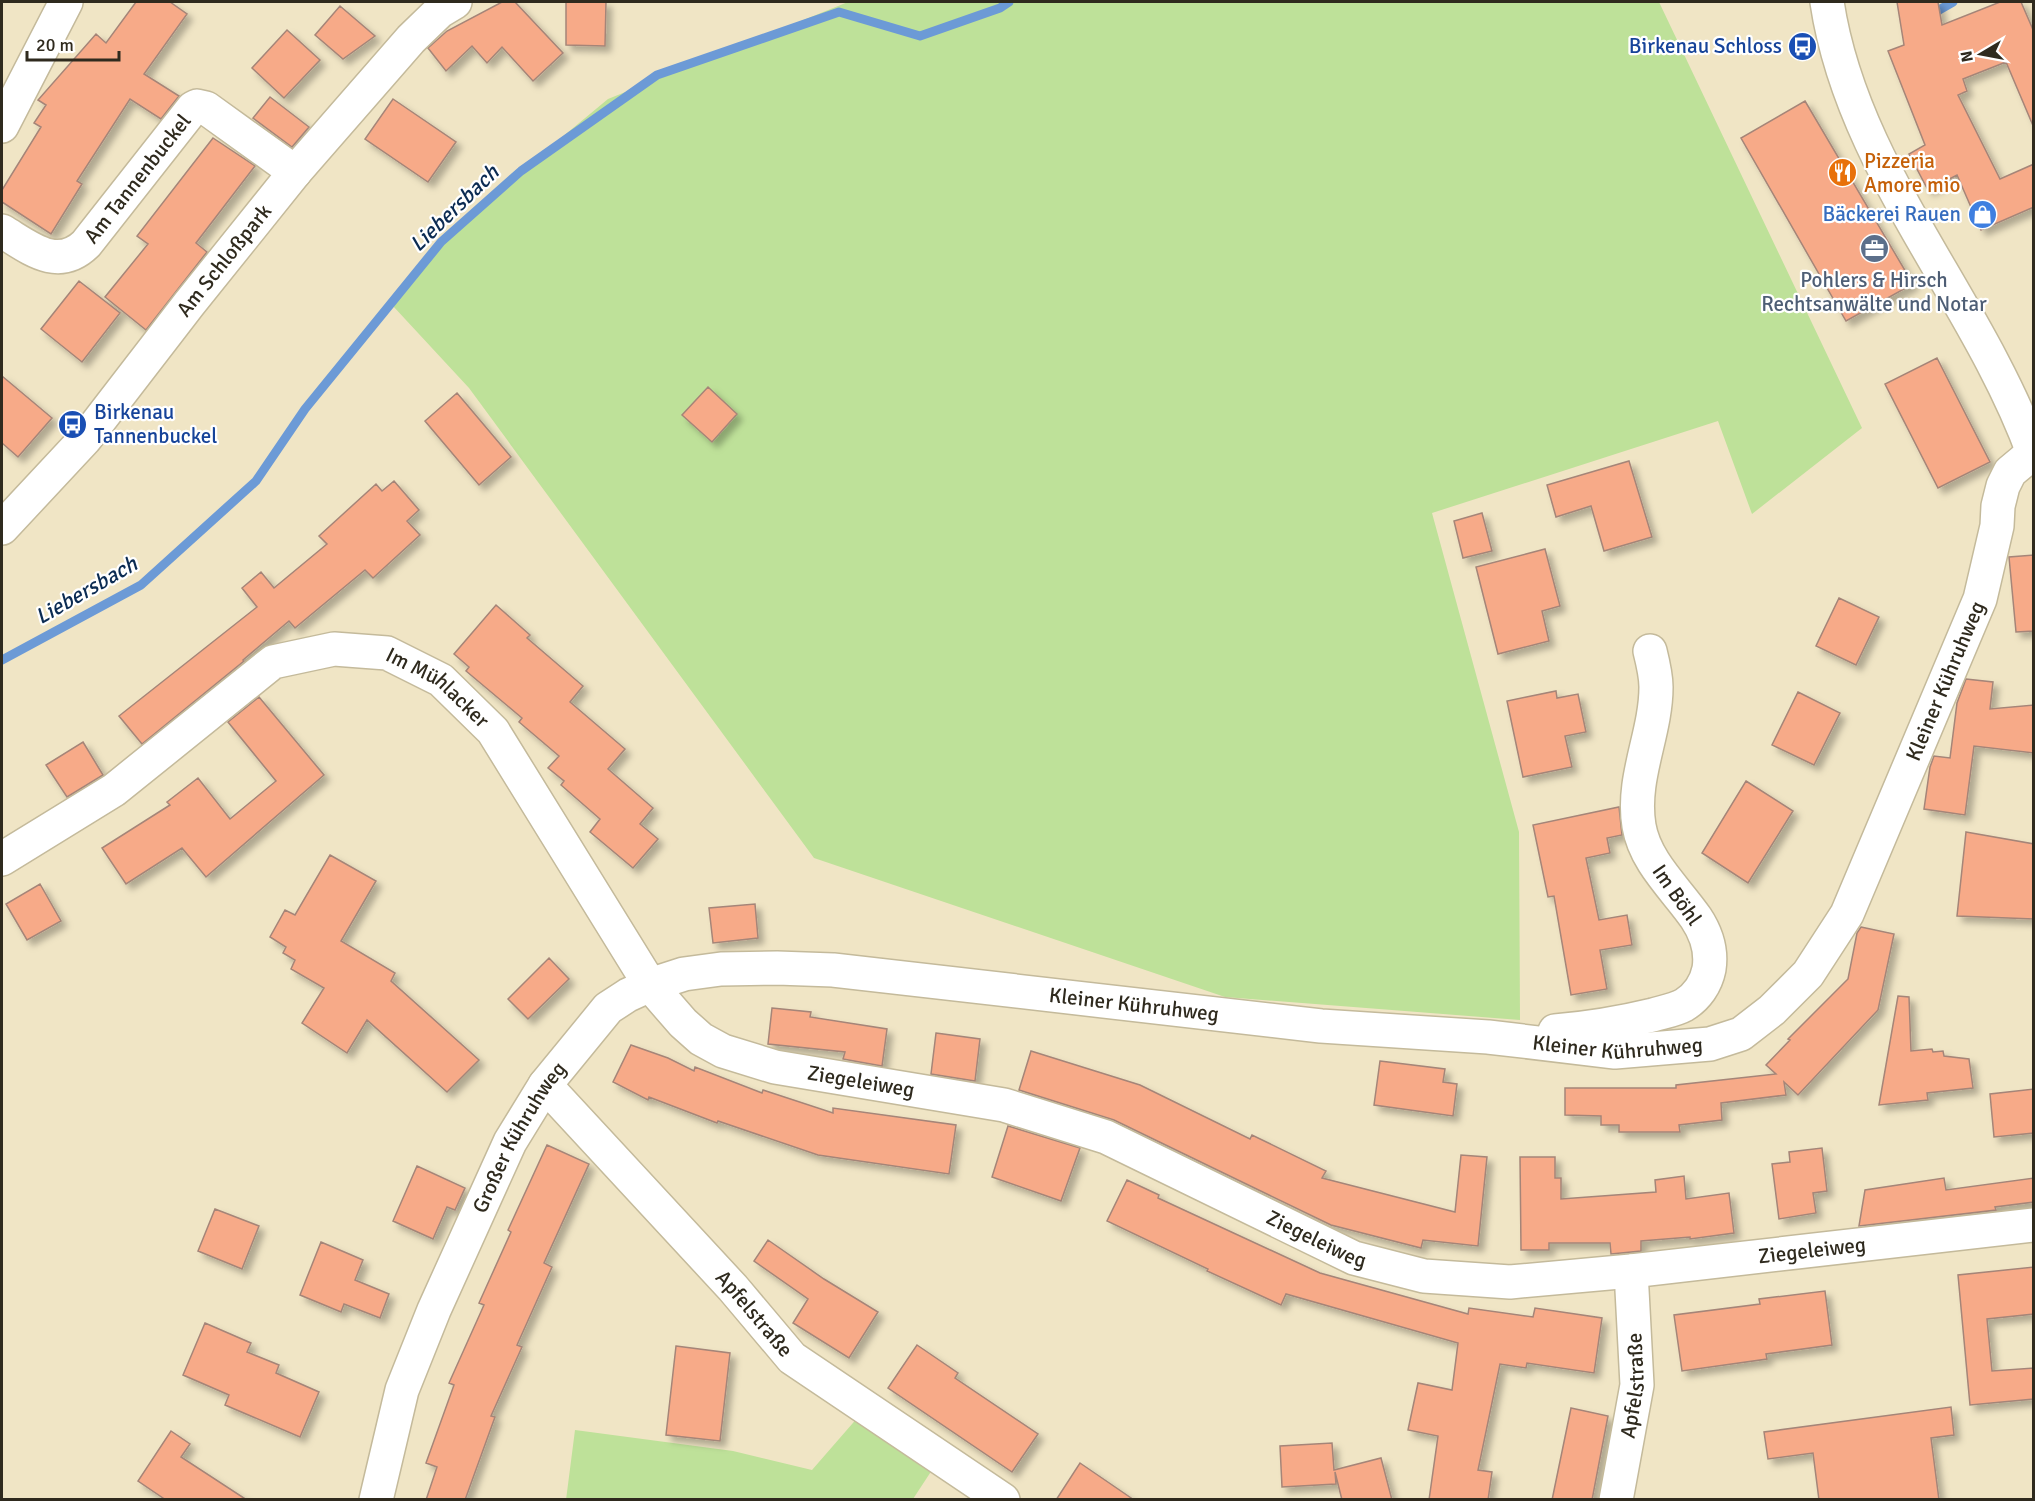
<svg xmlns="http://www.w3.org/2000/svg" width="2035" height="1501" font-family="Signika,sans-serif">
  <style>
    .green { fill: #bee199 }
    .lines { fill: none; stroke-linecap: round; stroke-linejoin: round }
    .stream { stroke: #6c9ad6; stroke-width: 9 }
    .building { fill: #f7aa88; stroke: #a58578; stroke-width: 1.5; filter: url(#shadow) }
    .minor-casing { stroke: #c4ba9b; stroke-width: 36 }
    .tertiary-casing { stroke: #c4ba9b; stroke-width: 36 }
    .secondary-casing { stroke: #c4ba9b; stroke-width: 36 }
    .minor { stroke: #fff; stroke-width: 33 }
    .tertiary { stroke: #fff; stroke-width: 33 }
    .secondary { stroke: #fff; stroke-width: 33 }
    .labels { text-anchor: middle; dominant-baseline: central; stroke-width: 4.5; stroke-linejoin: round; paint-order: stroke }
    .transit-label { font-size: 21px; fill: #164399; stroke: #fff; text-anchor: end }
    .food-label { font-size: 21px; fill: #c56008; stroke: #fff; text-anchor: start }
    .street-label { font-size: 21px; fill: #2f2a1e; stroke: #fff }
    .shop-label { font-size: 21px; fill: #366cbe; stroke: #fff; text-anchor: end }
    .service-label { font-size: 21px; fill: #4e5e75; stroke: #fff }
    .water-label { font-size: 22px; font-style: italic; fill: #0b2b52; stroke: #fff }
  </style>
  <defs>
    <filter id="shadow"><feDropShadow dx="5.5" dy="5.5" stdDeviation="3" flood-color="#0004"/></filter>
  </defs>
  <rect width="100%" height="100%" fill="#f0e5c5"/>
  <path class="green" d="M848,2H1659L1862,428L1752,514L1718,421L1432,513L1519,832L1520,1020L1225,997L814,858L469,388L393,306L467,216L608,99Z
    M859,1416L934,1467L913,1499L566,1500L575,1430L733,1451L812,1470Z"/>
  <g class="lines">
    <path class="stream" d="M1929,12L1939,10L1953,2
      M2,660L141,585L256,481L305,409L441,242L521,171L657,75L839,12L920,36L1000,8L1009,2"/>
  </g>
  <path class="building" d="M136,2H170L187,14L144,74L179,96L161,119L130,99L77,181L82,184L51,234L2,202V190L41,127L34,123L46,105L38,100L96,34L106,43Z
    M502,2H515L563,53L533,81L502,47L487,63L472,46L446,71L428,48L447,31Z
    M566,2H606L605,46L566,45Z
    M1897,2H1938L1942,25L2000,2H2021L2034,32V128L2006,62L1963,79L1967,91L1958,95L2000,179L2034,164V207L1981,230L1957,175L1928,190L1909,154L1925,145L1888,51L1904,45Z
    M340,6L375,36L343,59L315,35Z
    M287,30L320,60L284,98L252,68Z
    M270,97L309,127L292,147L253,118Z
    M393,99L456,142L428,182L365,139Z
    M1805,101L1913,284L1846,321L1741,138Z
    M213,138L255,166L196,243L207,252L146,330L105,297L148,244L137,236Z
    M79,281L120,313L82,362L41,329Z
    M1937,358L1990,462L1938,488L1885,384Z
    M2,376L52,418L18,457L2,443Z
    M708,387L737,414L712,442L682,415Z
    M457,393L511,457L479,485L425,421Z
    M1629,461L1652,537L1604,551L1591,506L1556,517L1547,485Z
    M394,481L419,510L407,521L420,535L373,578L365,570L295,628L289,621L243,660L244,661L142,744L119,716L257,607L242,588L261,572L274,588L327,544L319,536L376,484L382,491Z
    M1482,513L1492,551L1463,558L1454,521Z
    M1545,549L1560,606L1542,611L1549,641L1498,654L1476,567Z
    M2034,555V631L2016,632L2009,557Z
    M1839,598L1879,617L1856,665L1816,646Z
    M496,605L530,635L527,638L583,686L570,702L625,749L608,769L653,808L640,824L658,839L633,868L590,832L600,819L561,785L564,781L548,768L559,756L519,722L522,718L466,671L469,667L454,654Z
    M1966,679L1993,682L1990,709L2034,705V753L1974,746L1965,815L1924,809L1930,767L1934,756L1950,758L1957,703Z
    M1556,691L1557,698L1578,694L1586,732L1565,736L1572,767L1523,777L1507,701Z
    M1798,692L1840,713L1814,765L1772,745Z
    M259,697L324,775L206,877L182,848L126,884L102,848L170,805L167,802L198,778L230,819L276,781L228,722Z
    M83,742L103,775L67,797L46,765Z
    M1746,781L1793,811L1748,883L1702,853Z
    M1619,807L1622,835L1607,838L1610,853L1586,858L1599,920L1627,915L1632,945L1600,950L1607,989L1571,995L1554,896L1548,897L1533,825Z
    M1966,832L2034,844V919L1957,916Z
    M330,855L376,881L341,941L395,973L391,981L479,1060L447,1092L367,1020L347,1053L302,1023L324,988L291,969L295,960L283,953L286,947L270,937L285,910L295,915Z
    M40,884L61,921L27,940L6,904Z
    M755,904L758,938L713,943L709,908Z
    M1861,927L1894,934L1878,1010L1798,1095L1784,1082L1786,1095L1721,1103L1722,1120L1679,1125L1680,1132H1619V1125H1601V1116L1565,1115V1088H1676V1085L1776,1074L1766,1065L1790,1040L1788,1039L1848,979L1857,933Z
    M549,958L569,979L528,1019L508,999Z
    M1898,996L1909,997L1911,1051L1932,1049L1933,1052L1943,1051L1944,1056L1969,1059L1973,1088L1927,1093L1928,1100L1879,1105Z
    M772,1008L811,1012L810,1017L887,1029L882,1066L843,1059L845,1052L768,1044Z
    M936,1033L980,1039L975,1081L931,1074Z
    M631,1045L668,1058L694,1071L695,1067L762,1093L763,1090L833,1113V1108L956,1125L949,1174L818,1155L718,1121L717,1123L649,1097L648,1100L613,1082Z
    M1031,1051L1140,1085L1250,1139L1252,1135L1326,1171L1322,1178L1455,1212L1461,1155L1487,1157L1478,1246L1423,1240L1421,1248L1331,1225L1114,1120L1019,1090Z
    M1380,1061L1445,1069L1443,1082L1457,1084L1453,1116L1374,1105Z
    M2034,1089V1133L1994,1137L1990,1094Z
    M1008,1126L1080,1148L1061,1201L992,1177Z
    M547,1145L589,1164L544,1263L552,1267L517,1345L522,1347L491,1416L495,1417L465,1500H426L437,1467L426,1463L454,1385L449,1383L484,1305L479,1303L511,1232L508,1230Z
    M1822,1148L1827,1191L1813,1193L1816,1213L1779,1219L1772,1164L1790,1162L1789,1152Z
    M1520,1157H1555V1178H1561V1199L1656,1192L1655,1180L1684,1176L1686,1199L1729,1193L1734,1233L1690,1239V1237L1641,1241V1251L1611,1254L1610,1243H1549V1250H1521Z
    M417,1166L465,1188L455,1210L447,1207L433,1239L393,1221Z
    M1944,1178L1946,1190L2034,1178V1202L1995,1207L1996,1210L1859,1226L1865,1190Z
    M1127,1180L1159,1195L1158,1198L1320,1273L1468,1314L1469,1308L1533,1317L1535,1308L1602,1318L1594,1373L1527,1363L1526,1368L1500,1364L1478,1470L1492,1472L1488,1500H1429L1438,1436L1408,1430L1418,1383L1452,1390L1458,1343L1286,1294L1281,1305L1207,1271L1208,1269L1107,1221Z
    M215,1209L259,1226L242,1269L198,1251Z
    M768,1240L824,1279L878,1312L849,1358L793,1323L808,1299L754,1261Z
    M321,1242L363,1260L355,1280L389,1294L380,1318L344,1304L341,1312L300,1295Z
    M2034,1267V1314L1987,1319L1992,1371L2034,1368V1399L1970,1405L1958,1275Z
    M1825,1291L1832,1345L1766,1354L1767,1359L1682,1371L1674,1315L1760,1304L1759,1299Z
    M205,1323L251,1343L247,1352L279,1365L276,1373L319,1392L300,1437L225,1405L229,1395L183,1375Z
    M917,1345L958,1373L955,1378L1038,1434L1012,1472L888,1388Z
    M676,1346L730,1353L720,1441L666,1435Z
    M1951,1407L1954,1435L1931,1438L1939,1500H1819L1813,1453L1768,1459L1764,1432Z
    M1571,1408L1608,1416L1592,1500H1552Z
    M171,1431L190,1444L181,1457L247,1500H166L138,1481Z
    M1332,1443L1334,1470L1381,1458L1392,1500H1342L1335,1472L1336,1484L1282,1487L1280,1446Z
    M1080,1463L1134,1500H1056Z"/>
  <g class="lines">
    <defs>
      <g id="minor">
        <path d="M2,126L66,2"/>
        <path id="s1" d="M2,231C29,247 57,272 86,244L193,108L197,106L206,108L295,172"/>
        <path id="s2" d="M2,859L114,790L273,662L334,649L387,653L441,680L493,731L650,985L683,1023L701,1039L723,1051L775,1067L1004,1105L1106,1137L1354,1258L1424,1276L1510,1282L1631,1271L2034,1225"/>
        <path d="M1555,1031C1589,1028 1620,1023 1653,1015C1663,1012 1675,1010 1684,1005C1697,997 1706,984 1709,969C1712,950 1706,933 1696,918C1676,889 1645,862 1639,826C1631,778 1656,734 1656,687C1656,675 1653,663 1650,651"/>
        <path id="s3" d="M545,1085L733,1288L792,1358L1003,1500"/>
        <path id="s4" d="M376,1500L402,1390L434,1310L510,1142L545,1085L608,1008L628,995L650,985L684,974L721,969L777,968L833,970L1321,1026L1488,1037L1615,1052L1710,1044L1741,1034L1772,1010L1808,974L1847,914L1980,599L1997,526L1998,506L2003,486L2010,472L2034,452"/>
        <path id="s5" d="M1616,1500L1637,1385L1631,1271"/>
      </g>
      <g id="tertiary">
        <path id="s6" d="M2,528L85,439L189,304L295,172L411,39L440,11L455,2"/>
      </g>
      <path id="secondary" d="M1827,2C1852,169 1978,299 2034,455"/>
    </defs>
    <use href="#minor" class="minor-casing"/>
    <use href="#tertiary" class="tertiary-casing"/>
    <use href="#secondary" class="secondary-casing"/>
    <use href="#minor" class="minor"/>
    <use href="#tertiary" class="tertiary"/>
    <use href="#secondary" class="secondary"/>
  </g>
  <defs>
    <symbol id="bus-disc" viewBox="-11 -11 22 22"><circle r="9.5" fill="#1a4fb4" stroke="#fff"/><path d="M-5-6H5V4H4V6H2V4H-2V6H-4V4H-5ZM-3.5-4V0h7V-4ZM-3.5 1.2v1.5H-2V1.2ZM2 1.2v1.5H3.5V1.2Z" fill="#fff"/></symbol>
    <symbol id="restaurant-disc" viewBox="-11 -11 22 22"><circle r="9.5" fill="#e8710a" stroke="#fff"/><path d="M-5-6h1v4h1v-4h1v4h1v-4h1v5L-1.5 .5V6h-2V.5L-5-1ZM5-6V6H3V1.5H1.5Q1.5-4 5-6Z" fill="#fff"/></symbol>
    <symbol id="shop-disc" viewBox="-11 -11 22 22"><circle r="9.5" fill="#3f7fe0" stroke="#fff"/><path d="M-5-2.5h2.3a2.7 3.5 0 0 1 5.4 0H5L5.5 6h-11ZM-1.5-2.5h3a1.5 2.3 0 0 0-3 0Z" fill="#fff"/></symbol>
    <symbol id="office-disc" viewBox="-11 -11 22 22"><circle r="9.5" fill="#5c6f8a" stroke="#fff"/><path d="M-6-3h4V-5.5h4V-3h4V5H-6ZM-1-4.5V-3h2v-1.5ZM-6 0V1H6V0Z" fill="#fff"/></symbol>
  </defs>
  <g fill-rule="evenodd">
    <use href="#bus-disc" x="1786" y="30" width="33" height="33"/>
    <use href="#restaurant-disc" x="1826" y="156" width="33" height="33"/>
    <use href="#shop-disc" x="1966" y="198" width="33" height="33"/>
    <use href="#office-disc" x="1858" y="232" width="33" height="33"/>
    <use href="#bus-disc" x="56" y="408" width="33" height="33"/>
  </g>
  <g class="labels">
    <g class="transit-label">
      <text x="1782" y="46">Birkenau Schloss</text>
      <text x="94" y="412" text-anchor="start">Birkenau<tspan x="94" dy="24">Tannenbuckel</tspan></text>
    </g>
    <g class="food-label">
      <text x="1864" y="161">Pizzeria<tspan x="1864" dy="24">Amore mio</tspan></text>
    </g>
    <g class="street-label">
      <text stroke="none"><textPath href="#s1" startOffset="177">Am Tannenbuckel</textPath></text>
      <text stroke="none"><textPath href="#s6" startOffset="348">Am Schloßpark</textPath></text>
      <text stroke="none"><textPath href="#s4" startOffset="2112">Kleiner Kühruhweg</textPath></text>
      <text stroke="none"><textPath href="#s2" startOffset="513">Im Mühlacker</textPath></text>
      <text transform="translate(1677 895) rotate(55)">Im Böhl</text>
      <text stroke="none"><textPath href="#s4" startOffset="1086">Kleiner Kühruhweg</textPath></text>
      <text stroke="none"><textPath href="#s4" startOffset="1572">Kleiner Kühruhweg</textPath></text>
      <text stroke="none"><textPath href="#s2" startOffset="1124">Ziegeleiweg</textPath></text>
      <text stroke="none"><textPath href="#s4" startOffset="392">Großer Kühruhweg</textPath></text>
      <text stroke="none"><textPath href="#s2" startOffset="1610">Ziegeleiweg</textPath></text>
      <text stroke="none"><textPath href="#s2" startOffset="2114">Ziegeleiweg</textPath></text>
      <text stroke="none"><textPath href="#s3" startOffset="310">Apfelstraße</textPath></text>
      <text stroke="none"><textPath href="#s5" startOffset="116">Apfelstraße</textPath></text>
    </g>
    <g class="shop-label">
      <text x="1961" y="214">Bäckerei Rauen</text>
    </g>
    <g class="service-label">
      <text x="1874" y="280">Pohlers &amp; Hirsch<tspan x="1874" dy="24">Rechtsanwälte und Notar</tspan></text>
    </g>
    <g class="water-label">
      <text transform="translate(454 208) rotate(-44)">Liebersbach</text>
      <text transform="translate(86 590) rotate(-30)">Liebersbach</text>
    </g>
  </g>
  <rect width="2035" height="1501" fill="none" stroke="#2f2a1e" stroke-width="6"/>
  <g transform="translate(1981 54) rotate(260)" stroke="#ffffff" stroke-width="4.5" paint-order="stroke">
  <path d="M0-4.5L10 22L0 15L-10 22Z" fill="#2f2a1e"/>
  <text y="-9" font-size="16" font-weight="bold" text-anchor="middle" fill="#2f2a1e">N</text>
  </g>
  <path d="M27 51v9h92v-9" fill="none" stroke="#2f2a1e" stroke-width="3"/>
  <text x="36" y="51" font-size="18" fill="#2f2a1e" stroke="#ffffff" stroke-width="4.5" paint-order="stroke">20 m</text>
</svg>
